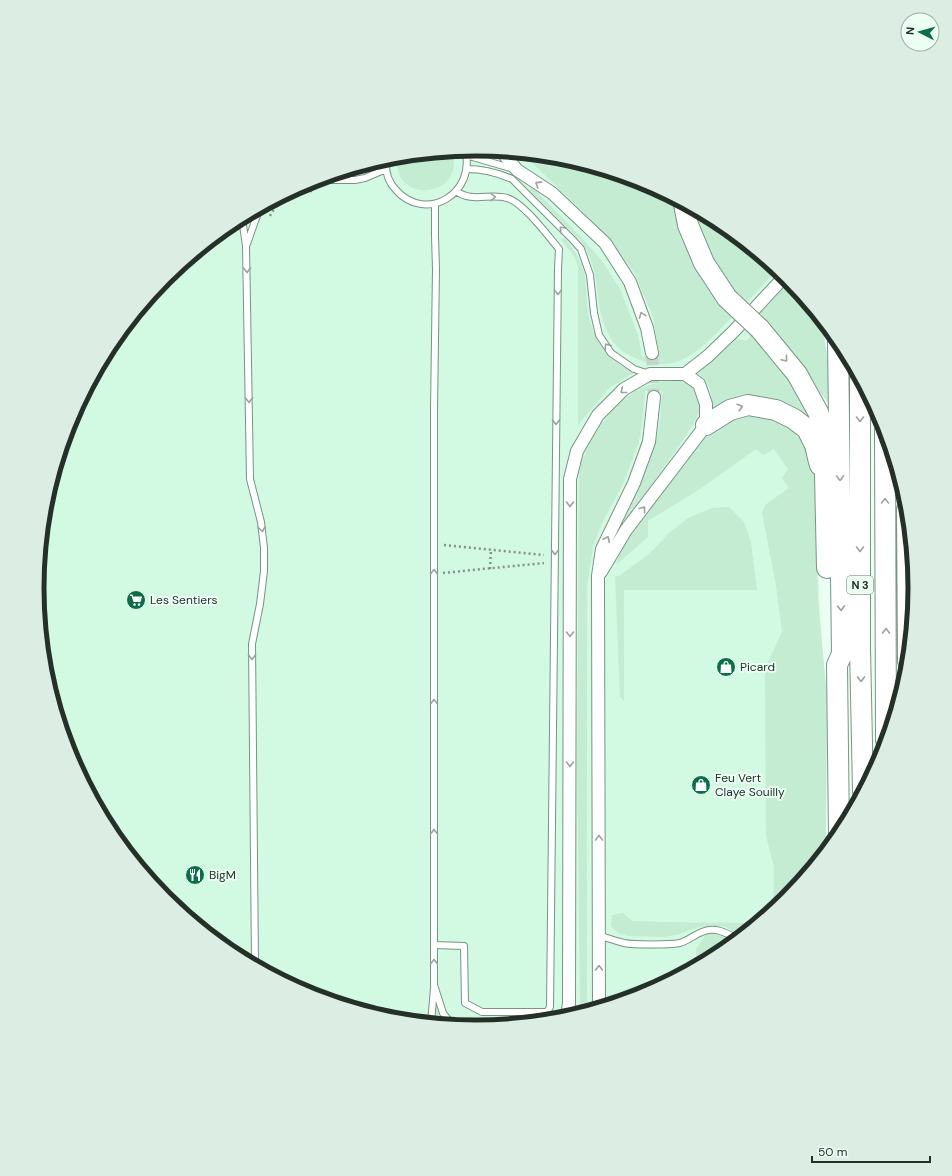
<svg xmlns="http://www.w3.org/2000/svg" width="952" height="1176" font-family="'DM Sans',sans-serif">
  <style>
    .built { fill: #d2f9e1 }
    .green { fill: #c4ecd3 }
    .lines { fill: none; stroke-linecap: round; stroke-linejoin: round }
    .minor-tunnel { stroke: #c4d6ca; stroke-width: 12; stroke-dasharray: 12 6; stroke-linecap: butt }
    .service-casing { stroke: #789583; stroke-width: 8 }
    .minor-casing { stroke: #789583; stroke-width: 14 }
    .trunk-casing { stroke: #789583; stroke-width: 22 }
    .path { stroke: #839288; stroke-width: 2.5; stroke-dasharray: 2 3; stroke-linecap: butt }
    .service { stroke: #fff; stroke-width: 6 }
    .minor { stroke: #fff; stroke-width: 12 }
    .trunk { stroke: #fff; stroke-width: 20 }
    .trunk-bridge-casing { stroke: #789583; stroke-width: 22; stroke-linecap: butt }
    .trunk-bridge { stroke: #fff; stroke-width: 20 }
    .oneway { stroke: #9ca29e }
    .labels { text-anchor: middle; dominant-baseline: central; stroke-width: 4; stroke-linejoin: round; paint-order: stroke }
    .shield { fill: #ecfff3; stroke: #606e65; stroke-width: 1 }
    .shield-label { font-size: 11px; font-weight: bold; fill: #243028 }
    .poi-label { font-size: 12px; fill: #243028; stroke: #ecfff3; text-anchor: start }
    .rim { fill: none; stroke: #243028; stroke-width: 5 }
  </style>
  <rect width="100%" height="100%" fill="#ecfff3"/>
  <path class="built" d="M476,149L562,157L644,183L720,223L787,278L821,320L814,456L822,671L786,899L720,953L644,994L561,1019L476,1027L390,1019L308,993L232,953L165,898L111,832L70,756L45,673L37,588L45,502L71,420L111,344L166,277L232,223L308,182L391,157Z"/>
  <path class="green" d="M476,149L496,151L501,157C489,161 484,158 476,149Z
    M451,151C469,198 390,206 398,157Z
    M523,154L562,157L644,183L674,199L680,218L735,314C714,335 689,368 656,364C648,364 642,361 635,358C620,352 610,341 605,326C593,296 602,268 579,239L529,190L532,187L581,237L602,261L620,289L638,335L642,357L659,355L653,317L635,274L614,246L582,211Z
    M374,162C367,173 357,175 344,176L345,173L347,171Z
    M695,210L720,223L777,270L746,303C727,285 710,262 702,237C699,228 697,219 695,210Z
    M564,237C573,248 580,258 584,272C587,285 586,299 588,312C592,338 609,364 635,372L609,388L578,425V266L574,256L561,240Z
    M788,279L822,321V324L829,367V404L757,312Z
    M754,331L802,393L806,414L804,416L712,413C713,401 711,385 702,376C700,374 696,373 694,371L734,337L746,341L750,337L749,334Z
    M675,378H680L689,382L699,398L700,410L693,425L679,446L622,526C642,482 664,440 661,390L645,391L642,427L638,445L623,484L601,525L593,547L587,587V1011L577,1014L580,1004L577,764L579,473C584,445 610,407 634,392C646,385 662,382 675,378Z
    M766,414L794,429L808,446L814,468L818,598L827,697L826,850L786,899L773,910L774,867L766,836L765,669L782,632L776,585L762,513L765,505L789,488L782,478L788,469L774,449L763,455L756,449L700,489L648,521V537L616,565L622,547L693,449L711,429L736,415Z
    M729,507L744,522L751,542L757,590H624V701L620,697L615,576H619L649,554L669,533L688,518L712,508Z
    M623,913L632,921L662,922L747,923L760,920L740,937L725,926L699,927L680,934L665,937L628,936L618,933L611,926L612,915Z
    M707,933L728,937L733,942L716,955L696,956V949Z
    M435,1002L439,1014L447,1024L436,1023Z"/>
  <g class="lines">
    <path class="minor-tunnel" d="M652,353L654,397"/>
    <defs>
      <path id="service" d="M466,155L514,169
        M386,159C385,171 388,182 396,190C426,224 477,193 465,150
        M467,169C482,169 498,173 512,179L573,240L581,249L590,275L594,313L599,335L611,353L634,369L649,374
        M317,180H355L365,178L386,169
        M435,204V236L436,269L434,410V985L443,1013L452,1025
        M242,218L246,246L250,479L261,522L264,548V571L260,604L252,644L255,965
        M247,244L255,221L260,208
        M600,936C608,938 616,941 624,943C634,945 669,945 680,943C689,940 694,935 702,932C714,926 727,933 737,939
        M434,945L464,946L465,1003L482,1012H547L550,1007L558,269L559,249C548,236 523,202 507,198C489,193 472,203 456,191
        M431,1023L434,988"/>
      <path id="minor" d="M502,152L517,170L552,193L605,243L630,282L647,328L652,353
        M601,572L626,530L706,425V404L699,384L685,374
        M599,1007L598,576L602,549L634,483L649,442L654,397
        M567,1017L569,1003L570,479L577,451L598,415L624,389L650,374H685L708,356L734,331L785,276"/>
      <path id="trunk" d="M684,204L688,225L704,263L727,298
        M760,329L797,374L818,412L825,432L829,458L825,474L827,568
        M838,341L842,654L837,665L839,834
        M860,380V648L863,791
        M706,425L730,410L748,405L776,410L794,419L807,429L815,445L819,462L820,465
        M885,431L886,740
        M907,510L908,661"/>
    </defs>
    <use href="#service" class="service-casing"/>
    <use href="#minor" class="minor-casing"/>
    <use href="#trunk" class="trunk-casing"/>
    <path class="path" d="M270,216C280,198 294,190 314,191
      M444,545L544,555
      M490,569L491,550
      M443,573L544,563"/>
    <use href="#service" class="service"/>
    <use href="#minor" class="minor"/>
    <use href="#trunk" class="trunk"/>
    <defs>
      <path id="trunk-bridge" d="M727,298L760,329"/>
    </defs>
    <use href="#trunk-bridge" class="trunk-bridge-casing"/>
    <use href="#trunk-bridge" class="trunk-bridge"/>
  </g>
  <defs><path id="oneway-chevron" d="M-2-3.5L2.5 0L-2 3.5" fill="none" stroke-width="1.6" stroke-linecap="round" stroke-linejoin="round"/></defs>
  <g class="oneway">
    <use href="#oneway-chevron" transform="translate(538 184) rotate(-147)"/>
    <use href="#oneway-chevron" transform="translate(493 197) rotate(-1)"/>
    <use href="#oneway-chevron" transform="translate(562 229) rotate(-135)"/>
    <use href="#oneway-chevron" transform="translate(247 270) rotate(89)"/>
    <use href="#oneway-chevron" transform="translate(558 292) rotate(90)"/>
    <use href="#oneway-chevron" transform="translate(642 315) rotate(-111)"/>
    <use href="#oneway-chevron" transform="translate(607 346) rotate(-125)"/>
    <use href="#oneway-chevron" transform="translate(785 359) rotate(50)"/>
    <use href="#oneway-chevron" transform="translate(623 391) rotate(141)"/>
    <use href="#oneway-chevron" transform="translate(249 400) rotate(89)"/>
    <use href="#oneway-chevron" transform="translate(740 407) rotate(-16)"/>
    <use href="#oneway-chevron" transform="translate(860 419) rotate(90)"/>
    <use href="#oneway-chevron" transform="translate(556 422) rotate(90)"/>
    <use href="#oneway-chevron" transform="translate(840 478) rotate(89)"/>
    <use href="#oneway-chevron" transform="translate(885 501) rotate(-90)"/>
    <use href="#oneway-chevron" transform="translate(570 504) rotate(90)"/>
    <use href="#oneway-chevron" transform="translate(643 509) rotate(-53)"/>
    <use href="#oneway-chevron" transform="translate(262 529) rotate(83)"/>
    <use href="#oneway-chevron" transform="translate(607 539) rotate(-64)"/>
    <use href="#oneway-chevron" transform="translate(860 549) rotate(90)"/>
    <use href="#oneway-chevron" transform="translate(555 552) rotate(91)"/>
    <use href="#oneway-chevron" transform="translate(434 572) rotate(-90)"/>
    <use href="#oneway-chevron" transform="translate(841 608) rotate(89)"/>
    <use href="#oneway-chevron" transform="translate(886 631) rotate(-90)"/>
    <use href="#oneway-chevron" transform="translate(570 634) rotate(90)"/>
    <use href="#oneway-chevron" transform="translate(252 657) rotate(89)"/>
    <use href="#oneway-chevron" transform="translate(861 679) rotate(89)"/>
    <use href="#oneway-chevron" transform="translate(434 702) rotate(-90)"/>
    <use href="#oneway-chevron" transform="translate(570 764) rotate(90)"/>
    <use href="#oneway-chevron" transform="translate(434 832) rotate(-90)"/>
    <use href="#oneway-chevron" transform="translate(599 838) rotate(-90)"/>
    <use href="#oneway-chevron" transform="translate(434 962) rotate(-90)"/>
    <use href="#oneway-chevron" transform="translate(599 968) rotate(-89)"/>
  </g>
  <defs>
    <symbol id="supermarket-disc" viewBox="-11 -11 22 22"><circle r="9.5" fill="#096f46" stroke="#ecfff3"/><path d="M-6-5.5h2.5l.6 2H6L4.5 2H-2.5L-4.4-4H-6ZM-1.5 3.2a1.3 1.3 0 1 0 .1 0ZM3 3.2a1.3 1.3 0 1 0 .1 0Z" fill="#fff"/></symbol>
    <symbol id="shop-disc" viewBox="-11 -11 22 22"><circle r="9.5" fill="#096f46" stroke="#ecfff3"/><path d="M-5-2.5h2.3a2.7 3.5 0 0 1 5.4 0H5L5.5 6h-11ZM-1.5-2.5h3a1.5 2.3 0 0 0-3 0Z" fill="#fff"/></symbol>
    <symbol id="restaurant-disc" viewBox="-11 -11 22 22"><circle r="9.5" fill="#096f46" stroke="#ecfff3"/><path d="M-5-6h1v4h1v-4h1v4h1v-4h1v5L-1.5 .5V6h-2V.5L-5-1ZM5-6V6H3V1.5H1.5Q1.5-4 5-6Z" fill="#fff"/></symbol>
  </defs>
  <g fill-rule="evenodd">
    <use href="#supermarket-disc" x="125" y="589" width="22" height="22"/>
    <use href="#shop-disc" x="715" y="656" width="22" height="22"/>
    <use href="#shop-disc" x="690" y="774" width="22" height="22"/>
    <use href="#restaurant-disc" x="184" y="864" width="22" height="22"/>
  </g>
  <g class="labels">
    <rect class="shield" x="847" y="576" width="26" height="18" rx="3"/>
    <g class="shield-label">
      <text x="860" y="585">N 3</text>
    </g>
    <g class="poi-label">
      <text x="150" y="600">Les Sentiers</text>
      <text x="740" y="667">Picard</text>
      <text x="715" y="778">Feu Vert<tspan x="715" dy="14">Claye Souilly</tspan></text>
      <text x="209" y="875">BigM</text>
    </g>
  </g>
  <path d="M0 0H952V1176H0ZM44 588a432 432 0 1 1 864 0a432 432 0 1 1-864 0Z" fill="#dceee3" fill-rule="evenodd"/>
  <path class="rim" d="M44 588a432 432 0 1 1 864 0a432 432 0 1 1-864 0Z"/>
  <g transform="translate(920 32) rotate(276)"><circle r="19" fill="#ecfff3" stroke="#9caca2"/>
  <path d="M0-3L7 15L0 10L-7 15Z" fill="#096f46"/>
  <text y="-6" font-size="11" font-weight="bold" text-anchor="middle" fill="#243028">N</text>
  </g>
  <path d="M812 1156v6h118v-6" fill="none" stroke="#243028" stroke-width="2"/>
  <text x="818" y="1156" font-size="12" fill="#243028" stroke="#ecfff3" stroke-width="3" paint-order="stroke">50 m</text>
</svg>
